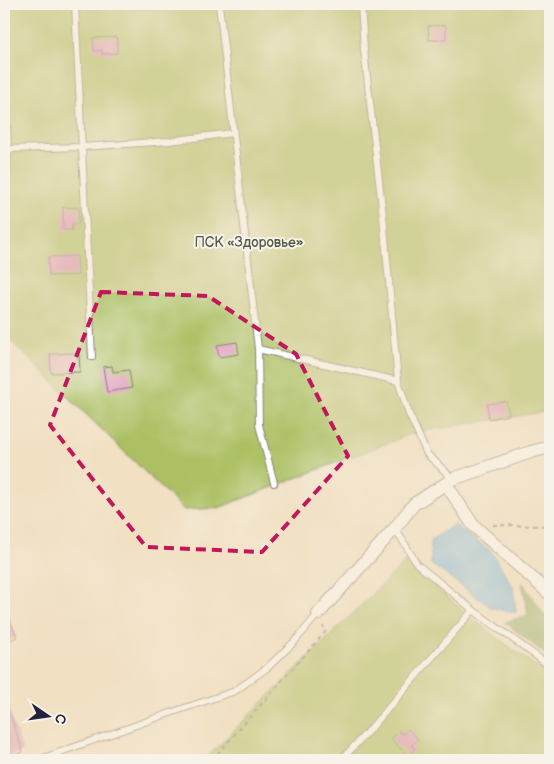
<svg xmlns="http://www.w3.org/2000/svg" width="554" height="764" font-family="'Balsamiq Sans',sans-serif">
  <style>
    .green { fill: #acc064; stroke: #677150 }
    .forest { fill: #89a65a; stroke: #56644a }
    .water { fill: #6db1e3; stroke: #486a8f }
    .building { fill: #dc8fb8 }
    .lines { fill: none; stroke-linecap: round; stroke-linejoin: round }
    .lane-casing { stroke: #8a817e; stroke-width: 8 }
    .street-casing { stroke: #8a817e; stroke-width: 14 }
    .path { stroke: #8a817e; stroke-width: 2; stroke-dasharray: 4 4; stroke-linecap: butt }
    .lane { stroke: #fff; stroke-width: 6 }
    .street { stroke: #fff; stroke-width: 12 }
    .marked { fill: none; stroke: #c2185b; stroke-width: 4; stroke-dasharray: 10 6; stroke-linejoin: round }
    .labels { text-anchor: middle; dominant-baseline: central; stroke-width: 4; stroke-linejoin: round; paint-order: stroke }
    .park-label { font-size: 14px; fill: #525949; stroke: #f7f3e8 }
  </style>
  <rect width="100%" height="100%" fill="#f7f3e8"/>
  <filter id="ink" filterUnits="userSpaceOnUse"><feTurbulence type="fractalNoise" baseFrequency=".02" numOctaves="2"/><feDisplacementMap in="SourceGraphic" scale="10" xChannelSelector="R" yChannelSelector="G"/><feConvolveMatrix kernelMatrix="1 2 1 2 8 2 1 2 1" color-interpolation-filters="sRGB"/></filter>
  <filter id="wash" filterUnits="userSpaceOnUse"><feTurbulence type="fractalNoise" baseFrequency=".0096" numOctaves="4" result="noise"/><feDisplacementMap in="SourceGraphic" scale="20" xChannelSelector="R" yChannelSelector="G"/><feGaussianBlur stdDeviation="1.12" result="paint"/><feColorMatrix in="noise" values="0 0 0 0 0 0 0 0 0 0 0 0 0 0 0 0 0 1.4 0 .05"/><feComposite in="paint" operator="in"/></filter>
  <g filter="url(#wash)">
    <rect width="100%" height="100%" fill="#f1e0c2"/>
    <path class="green" d="M4,4H550V411L416,432L218,508L184,510L4,334Z
      M407,560L465,613L550,677V760H204Z"/>
    <path class="forest" d="M522,582L545,616L550,620V658L505,622L528,615Z"/>
    <path class="water" d="M454,525L491,551L513,587L516,613L492,608L431,564V540Z"/>
    <g id="blocks">
      <path class="building" d="M446,25V40H429L428,26Z
        M117,37V53L102,54V50L94,51L93,38Z
        M63,207L79,208V224H72V230H63Z
        M77,256L78,275L49,276L48,257Z
        M237,342L239,354L219,357L217,345Z
        M79,353L80,372L51,373L50,354Z
        M112,366L113,372L129,370L132,388L107,392L103,367Z
        M506,401L509,415L489,419L487,404Z
        M4,606L17,637L4,643Z
        M4,700H5L23,752L4,758Z
        M408,729L418,739L411,746L415,749L408,756L391,739L399,731L403,734Z"/>
    </g>
  </g>
  <g filter="url(#ink)">
    <use href="#blocks" fill-opacity="0" stroke="#8a817e" stroke-width="1"/>
    <g class="lines">
      <defs>
        <path id="lane" d="M75,4L92,357
          M219,4L258,349L398,381
          M361,4L364,50L383,216L398,381L409,414L427,454L453,479
          M4,56L8,149L4,231
          M8,149L82,147L169,141L233,133
          M258,349L259,425L274,483
          M395,528L417,564L473,610L550,666
          M38,760L170,713L235,691L267,668L295,641L318,614
          M341,760L372,727L473,610"/>
        <path id="street" d="M446,484L473,525L550,594
          M318,614L395,528L414,504L453,479L531,452L550,447"/>
      </defs>
      <use href="#lane" class="lane-casing"/>
      <use href="#street" class="street-casing"/>
      <path class="path" d="M493,525L550,526
        M212,760L326,631L323,626"/>
      <use href="#lane" class="lane"/>
      <use href="#street" class="street"/>
    </g>
  </g>
  <path d="M0 0H554V764H0ZM101,292L208,296L296,354L348,456L262,552L146,547L50,425Z" fill="#f1e0c2" fill-opacity=".55" fill-rule="evenodd"/>
  <path class="marked" d="M101,292L208,296L296,354L348,456L262,552L146,547L50,425Z"/>
  <g class="labels">
    <g class="park-label">
      <text x="249" y="242">ПСК «Здоровье»</text>
    </g>
  </g>
  <rect width="554" height="764" fill="none" stroke="#f7f3e8" stroke-width="20"/>
  <g transform="translate(48 716) rotate(103)" stroke="#f7f3e8" stroke-width="4" paint-order="stroke">
  <path d="M0-4L9 19L0 12L-9 19Z" fill="#22223b"/>
  <text y="-8" font-size="14" font-weight="bold" text-anchor="middle" fill="#22223b">С</text>
  </g>
</svg>
